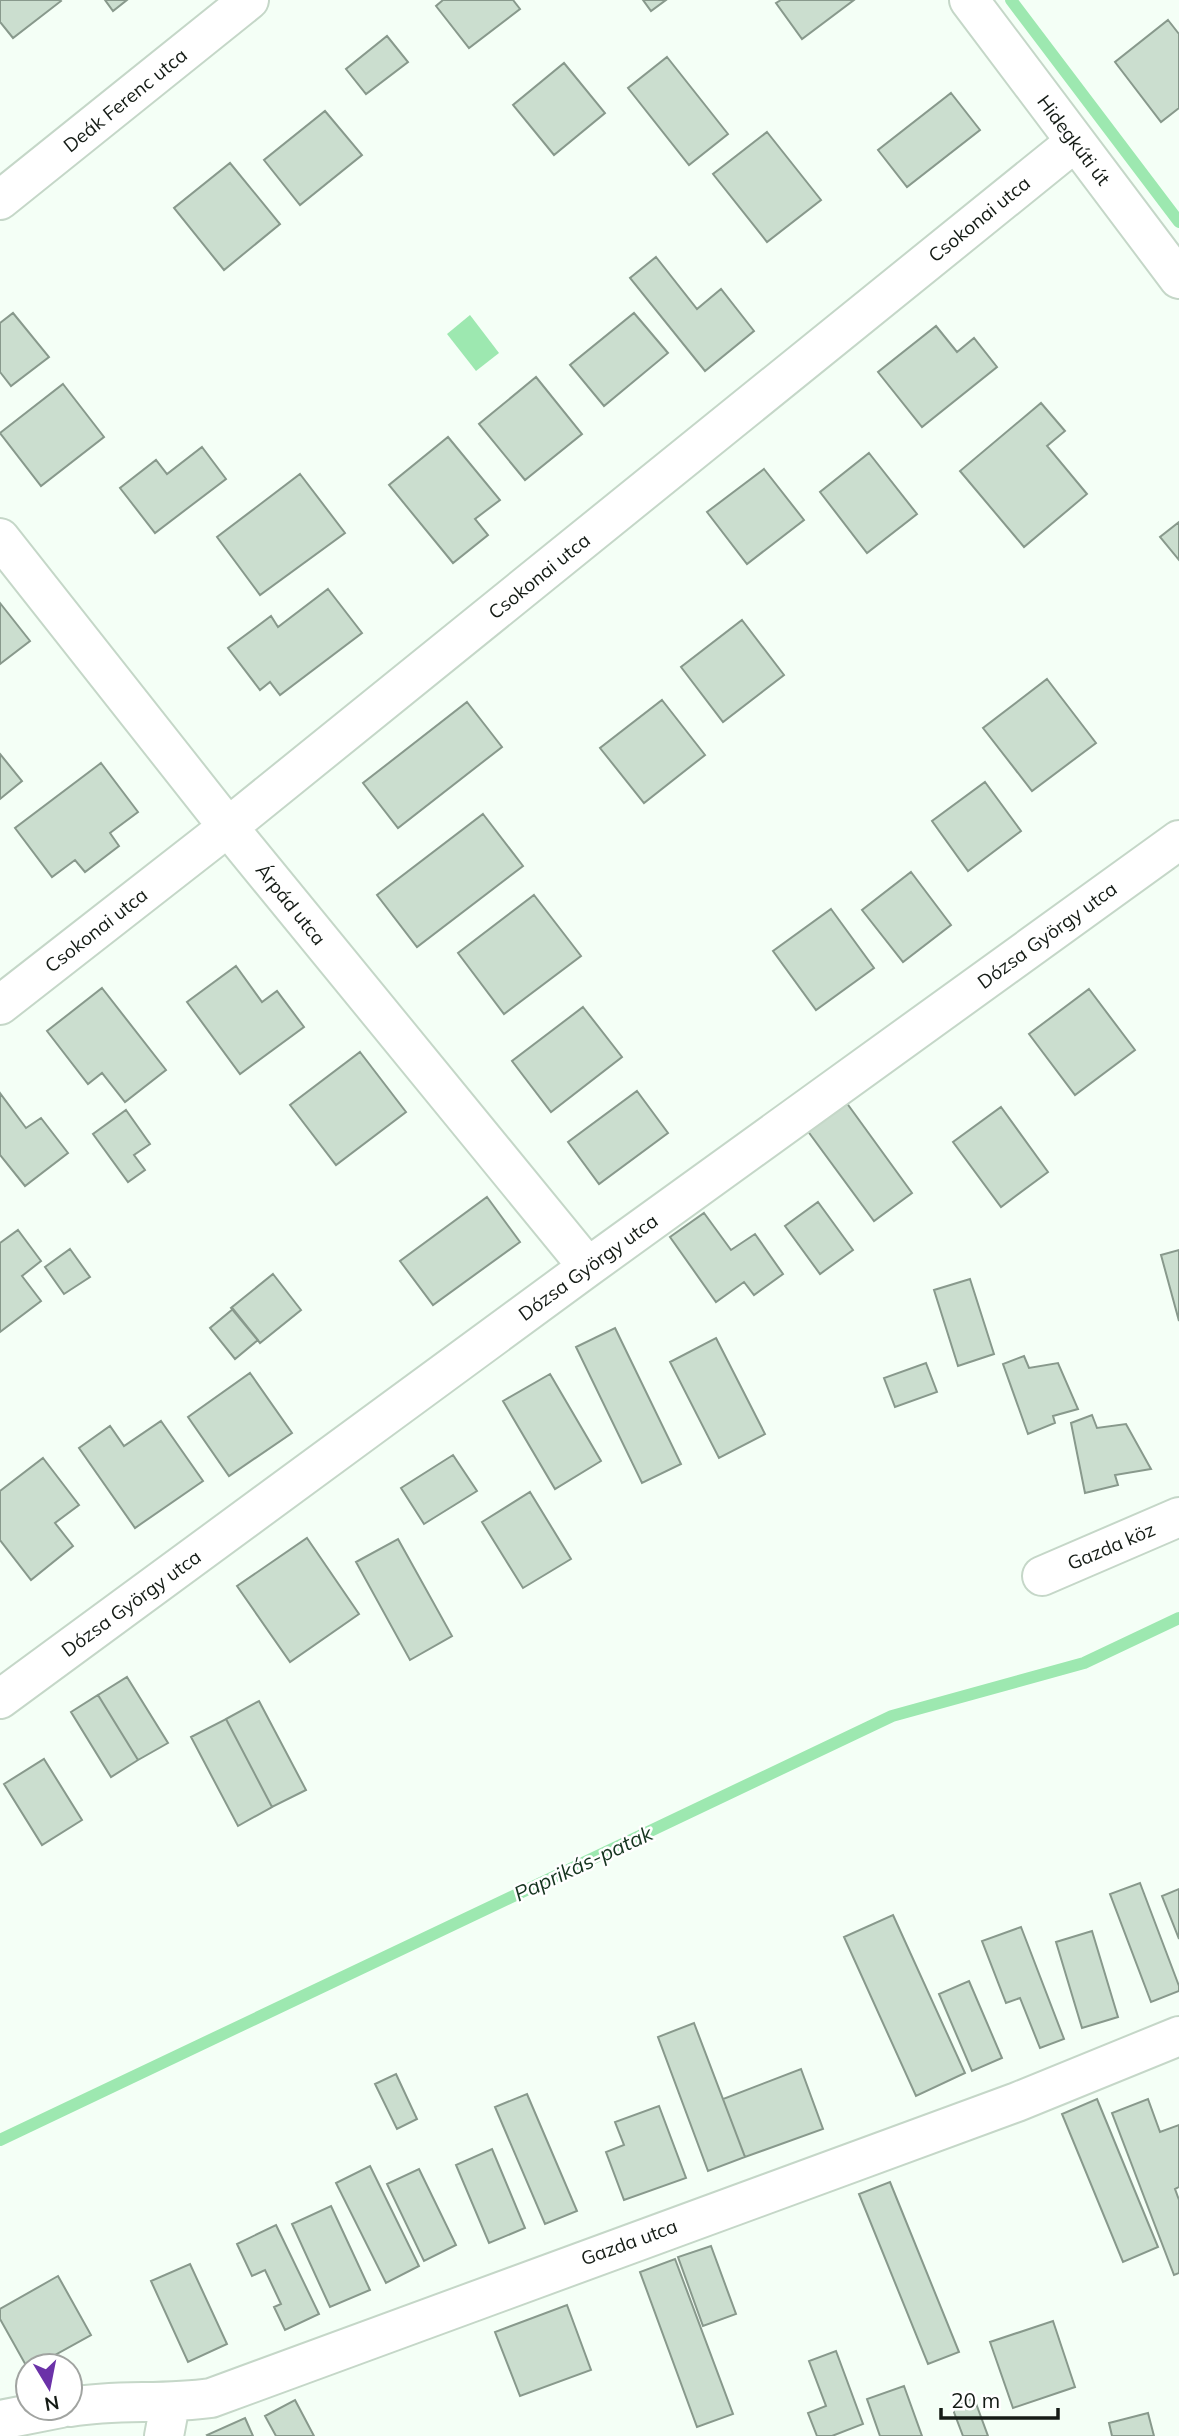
<svg xmlns="http://www.w3.org/2000/svg" width="1179" height="2436" font-family="Mulish,sans-serif">
  <style>
    .water { fill: #9de8b0 }
    .lines { fill: none; stroke-linecap: round; stroke-linejoin: round }
    .stream { stroke: #9de8b0; stroke-width: 12 }
    .building { fill: #cbdecf; stroke: #88998c; stroke-width: 2 }
    .minor-casing { stroke: #c5d7c8; stroke-width: 42 }
    .major-casing { stroke: #c5d7c8; stroke-width: 42 }
    .minor { stroke: #fff; stroke-width: 38 }
    .major { stroke: #fff; stroke-width: 38 }
    .labels { text-anchor: middle; dominant-baseline: central; stroke-width: 5; stroke-linejoin: round; paint-order: stroke }
    .street-label { font-size: 19px; fill: #141b15; stroke: #fff }
    .water-label { font-size: 21px; font-style: italic; fill: #15341f; stroke: #fff }
  </style>
  <rect width="100%" height="100%" fill="#f4fff6"/>
  <path class="water" d="M470,315L499,353L476,371L447,334Z"/>
  <g class="lines">
    <path class="stream" d="M1011,0L1179,222
      M0,2140L892,1716L1084,1663L1179,1618"/>
  </g>
  <path class="building" d="M0,0H60L61,1L13,38L0,22Z
    M105,0H127L113,11Z
    M443,0H513L520,9L469,48L436,6Z
    M643,0H666L651,11Z
    M781,0H854L802,39L776,3Z
    M1168,20L1179,34V108L1161,122L1115,62Z
    M387,36L408,62L366,94L346,69Z
    M667,57L728,134L689,165L628,88Z
    M564,63L605,113L554,155L513,105Z
    M951,93L980,130L907,187L878,150Z
    M325,111L362,155L300,205L264,160Z
    M767,132L821,200L767,242L713,174Z
    M230,163L280,224L224,270L174,208Z
    M656,257L697,309L721,289L754,331L705,371L630,278Z
    M13,313L49,357L11,386L0,372V323Z
    M634,313L668,353L604,406L570,365Z
    M936,326L957,352L974,338L997,367L922,427L878,372Z
    M536,377L582,434L525,480L479,424Z
    M63,384L104,437L41,486L0,433Z
    M1041,403L1065,431L1047,446L1087,494L1024,547L960,471Z
    M448,437L500,500L475,519L488,535L453,563L389,485Z
    M202,447L226,479L155,533L120,488L156,460L167,474Z
    M869,453L917,514L867,553L820,492Z
    M764,469L804,520L747,564L707,512Z
    M300,474L345,533L260,595L217,537Z
    M1179,522V560L1160,537Z
    M328,589L362,633L280,695L270,682L260,690L228,648L271,616L278,627Z
    M0,603L30,641L0,664Z
    M742,620L784,675L723,722L681,667Z
    M1047,679L1096,743L1032,791L983,728Z
    M662,700L705,755L644,803L600,748Z
    M467,702L502,747L398,828L363,783Z
    M0,754L22,781L0,799Z
    M101,763L138,812L110,833L119,846L85,872L75,860L52,877L15,828Z
    M985,782L1021,831L968,871L932,821Z
    M483,814L523,866L417,947L377,895Z
    M911,872L951,925L903,962L862,910Z
    M534,895L581,956L504,1014L458,953Z
    M831,909L874,968L816,1010L773,951Z
    M236,966L262,1002L277,991L304,1027L240,1074L187,1002Z
    M102,988L166,1070L125,1102L102,1073L88,1084L47,1031Z
    M1089,989L1135,1050L1075,1095L1029,1034Z
    M583,1007L622,1057L551,1112L512,1061Z
    M360,1052L406,1112L336,1165L290,1105Z
    M637,1091L668,1133L599,1184L568,1142Z
    M0,1093L26,1128L41,1118L68,1153L25,1186L0,1155Z
    M846,1102L912,1193L874,1221L807,1130Z
    M1001,1107L1048,1172L1001,1207L953,1142Z
    M126,1110L150,1144L134,1155L145,1170L128,1182L93,1134Z
    M487,1197L520,1242L433,1305L400,1261Z
    M818,1202L853,1250L820,1274L785,1226Z
    M704,1213L731,1250L755,1234L783,1274L754,1295L744,1282L716,1302L670,1237Z
    M18,1230L41,1261L22,1276L41,1301L0,1332V1243Z
    M70,1249L90,1277L64,1294L45,1267Z
    M1179,1250V1321L1161,1255Z
    M273,1274L301,1310L260,1343L231,1308Z
    M970,1279L994,1354L958,1366L934,1290Z
    M233,1309L258,1340L235,1359L210,1328Z
    M615,1328L681,1464L642,1483L576,1347Z
    M716,1338L765,1434L719,1458L670,1362Z
    M1024,1356L1029,1368L1058,1363L1078,1409L1053,1416L1055,1423L1028,1434L1003,1364Z
    M926,1363L937,1392L895,1407L884,1378Z
    M250,1373L292,1433L229,1476L188,1417Z
    M550,1374L601,1461L555,1489L503,1401Z
    M1092,1415L1097,1428L1126,1424L1151,1469L1115,1475L1118,1485L1085,1493L1071,1423Z
    M161,1421L203,1481L135,1528L79,1448L110,1426L124,1446Z
    M453,1455L477,1491L424,1524L401,1488Z
    M43,1458L79,1505L55,1523L73,1546L31,1580L0,1540V1491Z
    M530,1492L571,1559L523,1588L482,1522Z
    M307,1538L359,1614L290,1662L237,1586Z
    M398,1539L452,1636L410,1660L356,1562Z
    M127,1677L168,1743L138,1760L98,1695Z
    M98,1695L138,1760L111,1777L71,1712Z
    M259,1701L306,1790L272,1807L226,1719Z
    M226,1719L272,1807L238,1826L191,1737Z
    M44,1759L82,1820L42,1845L4,1784Z
    M1140,1883L1179,1986V1991L1151,2002L1110,1894Z
    M1179,1889V1939L1162,1896Z
    M893,1915L965,2073L916,2096L844,1937Z
    M1021,1927L1064,2039L1040,2048L1020,1998L1006,2003L982,1941Z
    M1092,1931L1118,2017L1082,2028L1056,1942Z
    M969,1981L1002,2058L972,2071L939,1994Z
    M694,2023L745,2157L708,2171L658,2037Z
    M801,2069L823,2129L745,2157L723,2099Z
    M396,2074L417,2119L397,2129L375,2084Z
    M527,2094L577,2211L545,2224L495,2107Z
    M1097,2099L1158,2247L1123,2262L1062,2114Z
    M1148,2099L1160,2132L1179,2125V2187L1175,2189L1179,2200V2273L1174,2275L1112,2113Z
    M659,2106L686,2178L624,2200L606,2152L624,2145L615,2122Z
    M492,2149L525,2228L489,2243L456,2165Z
    M370,2166L419,2266L386,2283L336,2183Z
    M419,2169L456,2245L424,2261L387,2184Z
    M890,2182L959,2352L928,2364L859,2194Z
    M331,2206L370,2290L330,2307L292,2224Z
    M276,2225L319,2314L285,2330L274,2307L281,2304L265,2270L252,2276L237,2244Z
    M711,2246L736,2314L703,2326L678,2257Z
    M675,2259L733,2414L697,2427L640,2272Z
    M190,2264L227,2344L188,2362L151,2281Z
    M58,2276L91,2335L35,2366H28V2369L0,2319V2309Z
    M567,2305L591,2370L520,2396L495,2332Z
    M1053,2321L1075,2387L1013,2408L990,2342Z
    M836,2351L863,2424L832,2436H817L808,2413L826,2406L809,2361Z
    M904,2386L922,2436H880L867,2399Z
    M974,2398L988,2436H963L952,2407Z
    M295,2400L314,2436H276L265,2416Z
    M1148,2413L1154,2436H1112L1109,2423Z
    M245,2418L253,2436H208L207,2435Z"/>
  <g class="lines">
    <defs>
      <path id="minor" d="M0,200L249,0
        M0,538L228,827L588,1267
        M0,1005L228,827L1075,142
        M1042,1576L1179,1517
        M0,1699L588,1267L1179,840
        M70,2407C118,2399 162,2405 211,2398L1017,2102L1179,2036
        M0,2420L61,2408
        M164,2436L170,2404"/>
      <path id="major" d="M969,0L1179,279"/>
    </defs>
    <use href="#minor" class="minor-casing"/>
    <use href="#major" class="major-casing"/>
    <use href="#minor" class="minor"/>
    <use href="#major" class="major"/>
  </g>
  <g class="labels">
    <g class="street-label">
      <text transform="translate(125 100) rotate(-39)">Deák Ferenc utca</text>
      <text transform="translate(1074 140) rotate(53)">Hidegkúti út</text>
      <text transform="translate(979 219) rotate(-39)">Csokonai utca</text>
      <text transform="translate(539 576) rotate(-39)">Csokonai utca</text>
      <text transform="translate(291 904) rotate(51)">Árpád utca</text>
      <text transform="translate(96 930) rotate(-38)">Csokonai utca</text>
      <text transform="translate(1047 935) rotate(-36)">Dózsa György utca</text>
      <text transform="translate(588 1267) rotate(-36)">Dózsa György utca</text>
      <text transform="translate(1111 1546) rotate(-23)">Gazda köz</text>
      <text transform="translate(131 1603) rotate(-36)">Dózsa György utca</text>
      <text transform="translate(629 2242) rotate(-20)">Gazda utca</text>
    </g>
    <g class="water-label">
      <text transform="translate(583 1863) rotate(-25)">Paprikás-patak</text>
    </g>
  </g>
  <g transform="translate(49 2387) rotate(170)"><circle r="33" fill="#ffffff" stroke="#a1a4a1" stroke-width="2"/>
  <path d="M0-5L12 26L0 18L-12 26Z" fill="#6b32a8"/>
  <text y="-10" font-size="19" font-weight="bold" text-anchor="middle" fill="#141b15">N</text>
  </g>
  <path d="M941 2408v10h117v-10" fill="none" stroke="#141b15" stroke-width="3.5"/>
  <text x="951" y="2408" font-size="21" fill="#141b15" stroke="#ffffff" stroke-width="5" paint-order="stroke">20 m</text>
</svg>
